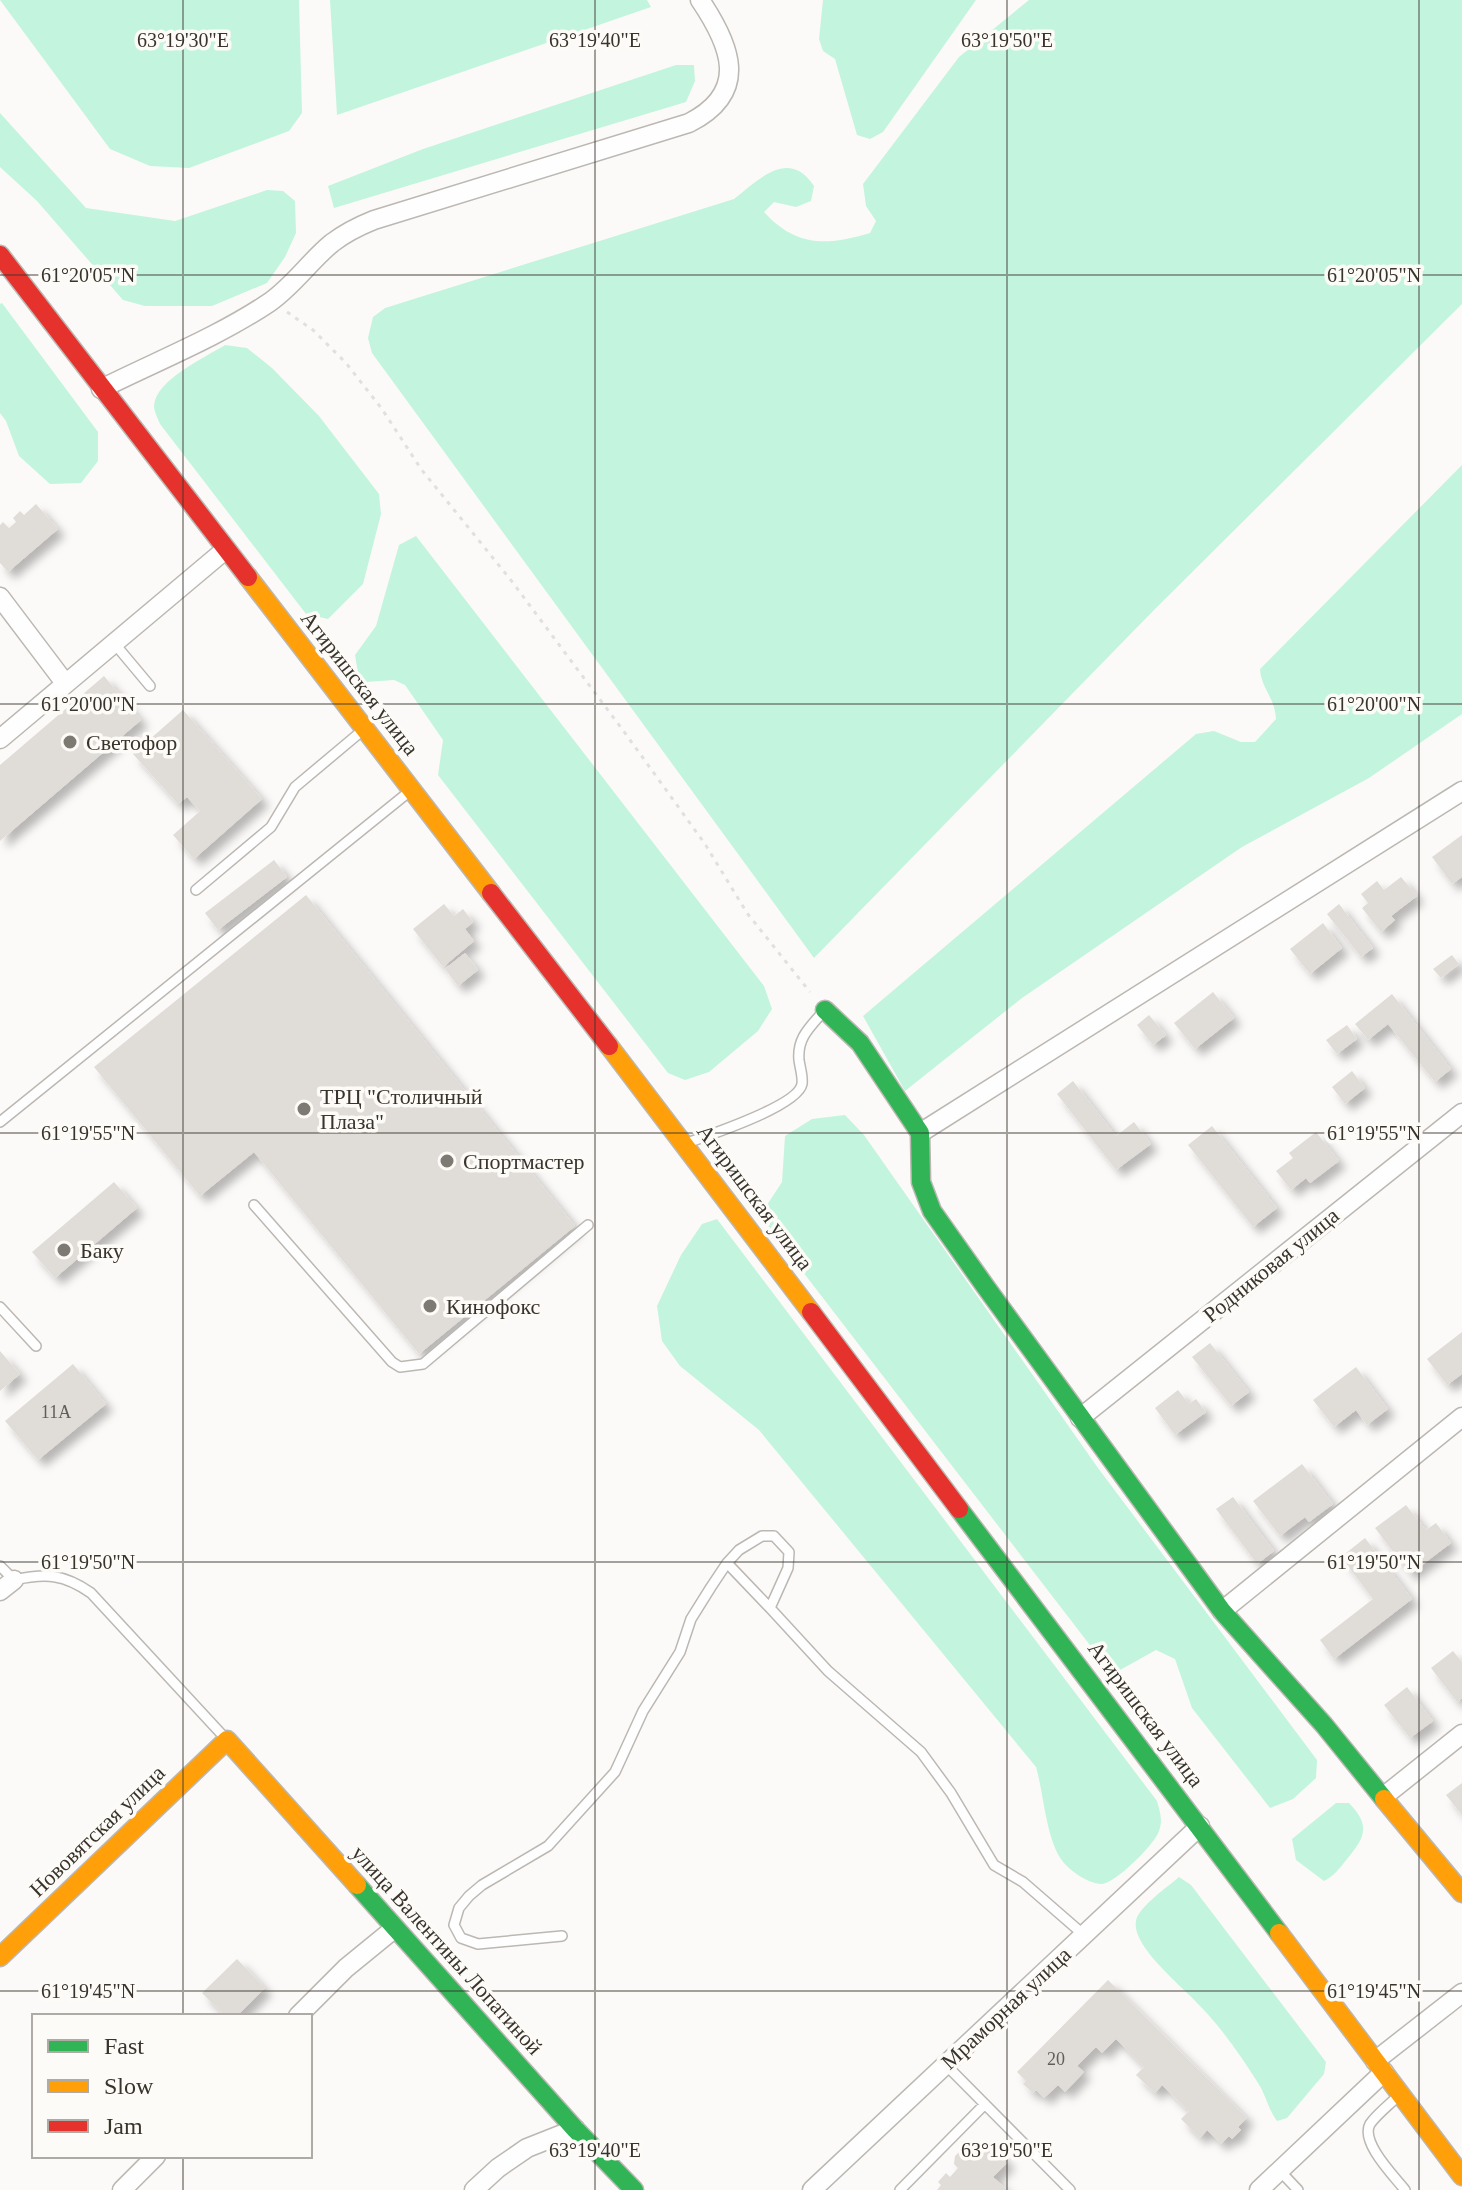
<svg xmlns="http://www.w3.org/2000/svg" width="1462" height="2190" font-family="Georgia,serif">
  <style>
    .green { fill: #c3f4de }
    .building { fill: #e0ddd8; filter: url(#shadow) }
    .lines { fill: none; stroke-linecap: round; stroke-linejoin: round }
    .lane-casing { stroke: #bbb8b3; stroke-width: 12 }
    .street-casing { stroke: #bbb8b3; stroke-width: 21 }
    .fast-casing { stroke: #bbb8b3; stroke-width: 21 }
    .slow-casing { stroke: #bbb8b3; stroke-width: 21 }
    .jam-casing { stroke: #bbb8b3; stroke-width: 21 }
    .path { stroke: #e1e0de; stroke-width: 3; stroke-dasharray: 4 6; stroke-linecap: butt }
    .lane { stroke: #fffefe; stroke-width: 9 }
    .street { stroke: #fffefe; stroke-width: 18 }
    .fast { stroke: #30b455; stroke-width: 18 }
    .slow { stroke: #ff9f0a; stroke-width: 18 }
    .jam { stroke: #e5322d; stroke-width: 18 }
    .ticks { fill: none; stroke: #38342c; stroke-width: 2; stroke-opacity: 0.45 }
    .poi-dot { fill: #7d7973; stroke: #fdfbf7; stroke-width: 3 }
    .labels { text-anchor: middle; dominant-baseline: central; stroke-width: 7; stroke-linejoin: round; paint-order: stroke }
    .number-label { font-size: 18px; fill: #625e57 }
    .street-label { font-size: 22px; fill: #38342c; stroke: #fdfbf7 }
    .poi-label { font-size: 22px; fill: #38342c; stroke: #fdfbf7; text-anchor: start }
    .ticks-label { font-size: 20px; text-anchor: middle; fill: #38342c; stroke: #fdfbf7; stroke-width: 7; stroke-linejoin: round; paint-order: stroke }
  </style>
  <defs>
    <filter id="shadow"><feDropShadow dx="7" dy="7" stdDeviation="4" flood-color="#0004"/></filter>
  </defs>
  <rect width="100%" height="100%" fill="#fcfaf8"/>
  <path class="green" d="M0,0H299L302,113L289,131L189,168L150,166L110,149Z
    M330,0H647L651,7L337,115Z
    M823,0H976L883,132L870,139L857,135L835,59L823,51L819,39Z
    M1029,0H1462V304L1154,610L814,958L372,353L368,338L373,317L385,308L734,199C759,179 789,148 814,186L811,201L796,207L774,202L764,212C796,247 827,246 870,233L876,221L866,206L863,184L959,57Z
    M676,65H694L695,81L686,102L334,208L328,186L423,149Z
    M0,113L86,208L175,221L267,190L283,191L295,201L296,233L285,257L267,283L212,306H145L123,300L37,201L0,167Z
    M2,303L98,432V461L81,483L50,484L19,456L6,421L0,413V304Z
    M225,345L247,348L272,368L319,416L379,494L381,514L363,584L328,619L306,614L160,424C158,419 154,411 154,406C155,380 206,357 225,345Z
    M1462,465V714L1369,778L1242,847L1022,998L905,1091L863,1016L1196,734L1214,731L1241,742H1255L1276,719C1275,698 1261,688 1260,669Z
    M416,536L764,986L772,1009L758,1031L709,1072L685,1080L668,1073L438,775L443,740L405,685L394,680L366,682L358,673L355,655L376,626L399,545Z
    M845,1115L864,1135L1098,1468L1317,1760L1316,1778L1293,1799L1270,1808L1192,1708L1175,1659L1156,1650L1120,1670L1106,1666L763,1220L765,1208L782,1182L785,1136L812,1119Z
    M717,1219L1157,1801C1160,1812 1163,1820 1159,1831C1155,1844 1114,1885 1101,1884C1087,1883 1072,1872 1064,1863C1046,1842 1044,1794 1036,1767L759,1430L680,1366L662,1341L657,1306L681,1255L702,1224Z
    M1336,1803H1349C1371,1826 1365,1837 1347,1859C1340,1868 1334,1876 1324,1881L1296,1860L1292,1839Z
    M1179,1877L1191,1885L1326,2062L1324,2074L1287,2118L1277,2121C1268,2109 1266,2095 1258,2083C1242,2057 1222,2029 1202,2008C1186,1989 1131,1947 1136,1921C1138,1907 1169,1886 1179,1877Z"/>
  <path class="building" d="M36,504L58,529L8,572L0,563V525L3,522L9,528L16,522L13,518L20,511L24,515Z
    M104,676L141,720L0,841V765Z
    M183,710L262,799L194,859L173,835L200,811L187,797L178,804L133,754Z
    M1462,835V877L1452,884L1432,857Z
    M274,860L287,877L218,930L205,913Z
    M1401,877L1417,896L1391,916L1395,920L1381,932L1362,908L1368,903L1361,894L1377,881L1384,890Z
    M306,895L575,1226L419,1354L254,1152L200,1196L94,1067Z
    M444,904L454,916L463,909L473,922L465,929L474,941L443,967L413,929Z
    M1339,904L1373,948L1361,957L1327,914Z
    M1323,923L1342,948L1310,974L1290,949Z
    M465,953L478,970L458,986L445,969Z
    M1452,955L1459,964L1441,978L1433,969Z
    M1213,992L1234,1018L1195,1049L1174,1023Z
    M1392,994L1451,1069L1435,1082L1388,1024L1368,1040L1355,1024Z
    M1149,1015L1166,1035L1153,1045L1137,1025Z
    M1347,1025L1357,1039L1337,1054L1326,1040Z
    M1352,1071L1365,1088L1345,1104L1332,1087Z
    M1073,1081L1116,1136L1134,1122L1151,1144L1116,1170L1057,1094Z
    M1212,1126L1277,1208L1253,1227L1188,1145Z
    M1316,1132L1339,1161L1310,1183L1306,1178L1291,1190L1276,1171L1293,1158L1289,1153Z
    M114,1182L137,1208L55,1278L32,1252Z
    M1462,1332V1374L1447,1385L1427,1359Z
    M1210,1343L1249,1392L1231,1406L1192,1357Z
    M0,1351L20,1374L0,1391Z
    M73,1364L106,1404L38,1460L5,1421Z
    M1356,1367L1388,1409L1367,1425L1356,1410L1334,1427L1313,1400Z
    M1178,1390L1189,1404L1196,1399L1206,1412L1175,1435L1155,1408Z
    M1302,1464L1333,1504L1309,1522L1305,1517L1280,1536L1253,1501Z
    M1233,1497L1274,1551L1257,1564L1216,1509Z
    M1406,1505L1426,1530L1436,1523L1451,1543L1410,1574L1375,1528Z
    M1365,1538L1412,1599L1334,1659L1320,1640L1373,1599L1341,1557Z
    M1453,1651L1462,1662V1698L1457,1702L1431,1668Z
    M1407,1687L1433,1721L1410,1738L1384,1705Z
    M1462,1783V1815L1446,1795Z
    M237,1959L265,1988L237,2016H225L202,1993Z
    M1108,1980L1247,2118L1238,2127L1241,2130L1232,2139L1229,2136L1221,2144L1207,2130L1200,2138L1181,2119L1189,2111L1162,2085L1155,2093L1136,2075L1144,2067L1116,2039L1102,2053L1096,2047L1077,2066L1084,2072L1065,2092L1058,2085L1044,2098L1036,2090L1033,2093L1023,2084L1026,2081L1017,2072Z
    M986,2140L1008,2162L993,2177L1007,2190H937L941,2185L938,2182L946,2173L950,2177L958,2168L954,2164L955,2156L962,2149H969L973,2153Z"/>
  <g class="lines">
    <defs>
      <path id="lane" d="M114,643L150,686
        M196,890L271,827L295,787L363,730
        M0,1122L410,791
        M687,1143C709,1135 798,1106 802,1084C803,1076 800,1068 799,1060C797,1038 810,1027 823,1012
        M254,1205L392,1362L400,1367L423,1364L588,1225
        M0,1307L36,1346
        M727,1563L770,1608
        M0,1566L14,1580C46,1573 64,1574 91,1593L226,1739
        M562,1936L478,1944L461,1938L454,1925L459,1908L469,1896L482,1885L548,1846L615,1772L643,1711L680,1652L691,1619L711,1587L727,1563L739,1550L762,1536H774L789,1552L788,1568L770,1608L828,1671L921,1752L951,1793L994,1865L1023,1882L1084,1935
        M946,2065L1070,2190
        M1398,2096C1389,2105 1377,2114 1370,2124C1360,2142 1394,2176 1405,2190
        M1280,2171L1298,2190
        M900,2190L985,2104"/>
      <path id="street" d="M101,389C157,361 218,337 270,302C294,285 310,261 332,243C345,233 359,226 374,220L689,123C750,92 731,46 700,0
        M0,597L65,683
        M0,739L225,550
        M920,1133L1462,791
        M1080,1418L1462,1113
        M0,1591L14,1580
        M1222,1611L1462,1417
        M1383,1797L1462,1734
        M298,2016L346,1968L395,1928
        M1375,2061L1462,1993
        M122,2190L156,2156
        M474,2190L498,2168L527,2148L575,2129
        M812,2190L1200,1826
        M1259,2190L1384,2072"/>
      <path id="fast" d="M825,1010L860,1043L920,1133L921,1182L932,1211L985,1286L1222,1611L1324,1725L1384,1799
        M959,1509L1279,1933
        M357,1885L575,2129L634,2190"/>
      <path id="slow" d="M248,577L491,893
        M609,1046L811,1312
        M1384,1799L1462,1893
        M1279,1933L1462,2176
        M0,1957L227,1740L357,1885"/>
      <path id="jam" d="M0,255L248,577
        M491,893L609,1046
        M811,1312L959,1509"/>
    </defs>
    <use href="#lane" class="lane-casing"/>
    <use href="#street" class="street-casing"/>
    <use href="#fast" class="fast-casing"/>
    <use href="#slow" class="slow-casing"/>
    <use href="#jam" class="jam-casing"/>
    <path class="path" d="M287,312L313,330L346,363L382,409L421,469L510,579L625,733L705,844L747,913L810,992"/>
    <use href="#lane" class="lane"/>
    <use href="#street" class="street"/>
    <use href="#fast" class="fast"/>
    <use href="#slow" class="slow"/>
    <use href="#jam" class="jam"/>
  </g>
  <path class="ticks" d="M183,0V2016M595,0V2190M1007,0V2190M1419,0V2190M0,275H1462M0,704H1462M0,1133H1462M0,1562H1462M0,1991H1462M183,2156V2190"/>
  <g class="poi-dot">
    <circle cx="70" cy="742" r="8"/>
    <circle cx="304" cy="1109" r="8"/>
    <circle cx="447" cy="1161" r="8"/>
    <circle cx="64" cy="1250" r="8"/>
    <circle cx="430" cy="1306" r="8"/>
  </g>
  <g class="labels">
    <g class="number-label">
      <text x="56" y="1412">11А</text>
      <text x="1056" y="2059">20</text>
    </g>
    <g class="street-label">
      <text transform="translate(360 683) rotate(52)">Агиришская улица</text>
      <text transform="translate(755 1197) rotate(53)">Агиришская улица</text>
      <text transform="translate(1271 1265) rotate(-39)">Родниковая улица</text>
      <text transform="translate(1146 1714) rotate(53)">Агиришская улица</text>
      <text transform="translate(97 1831) rotate(-44)">Нововятская улица</text>
      <text transform="translate(447 1950) rotate(48)">улица Валентины Лопатиной</text>
      <text transform="translate(1006 2008) rotate(-43)">Мраморная улица</text>
    </g>
    <g class="poi-label">
      <text x="86" y="742">Светофор</text>
      <text x="320" y="1096">ТРЦ "Столичный<tspan x="320" dy="25">Плаза"</tspan></text>
      <text x="463" y="1161">Спортмастер</text>
      <text x="80" y="1250">Баку</text>
      <text x="446" y="1306">Кинофокс</text>
    </g>
  </g>
  <g class="ticks-label">
    <text x="183" y="47">63°19'30"E</text>
    <text x="595" y="47">63°19'40"E</text>
    <text x="1007" y="47">63°19'50"E</text>
    <text x="88" y="282">61°20'05"N</text>
    <text x="1374" y="282">61°20'05"N</text>
    <text x="88" y="711">61°20'00"N</text>
    <text x="1374" y="711">61°20'00"N</text>
    <text x="88" y="1140">61°19'55"N</text>
    <text x="1374" y="1140">61°19'55"N</text>
    <text x="88" y="1569">61°19'50"N</text>
    <text x="1374" y="1569">61°19'50"N</text>
    <text x="88" y="1998">61°19'45"N</text>
    <text x="1374" y="1998">61°19'45"N</text>
    <text x="595" y="2157">63°19'40"E</text>
    <text x="1007" y="2157">63°19'50"E</text>
  </g>
  <rect x="32" y="2014" width="280" height="144" fill="#fdfbf7" stroke="#aeaba6" stroke-width="2"/>
  <rect x="48" y="2040" width="40" height="12" fill="#30b455" stroke="#aeaba6" stroke-width="2"/>
  <text x="104" y="2054" font-size="24" fill="#38342c">Fast</text>
  <rect x="48" y="2080" width="40" height="12" fill="#ff9f0a" stroke="#aeaba6" stroke-width="2"/>
  <text x="104" y="2094" font-size="24" fill="#38342c">Slow</text>
  <rect x="48" y="2120" width="40" height="12" fill="#e5322d" stroke="#aeaba6" stroke-width="2"/>
  <text x="104" y="2134" font-size="24" fill="#38342c">Jam</text>
</svg>
